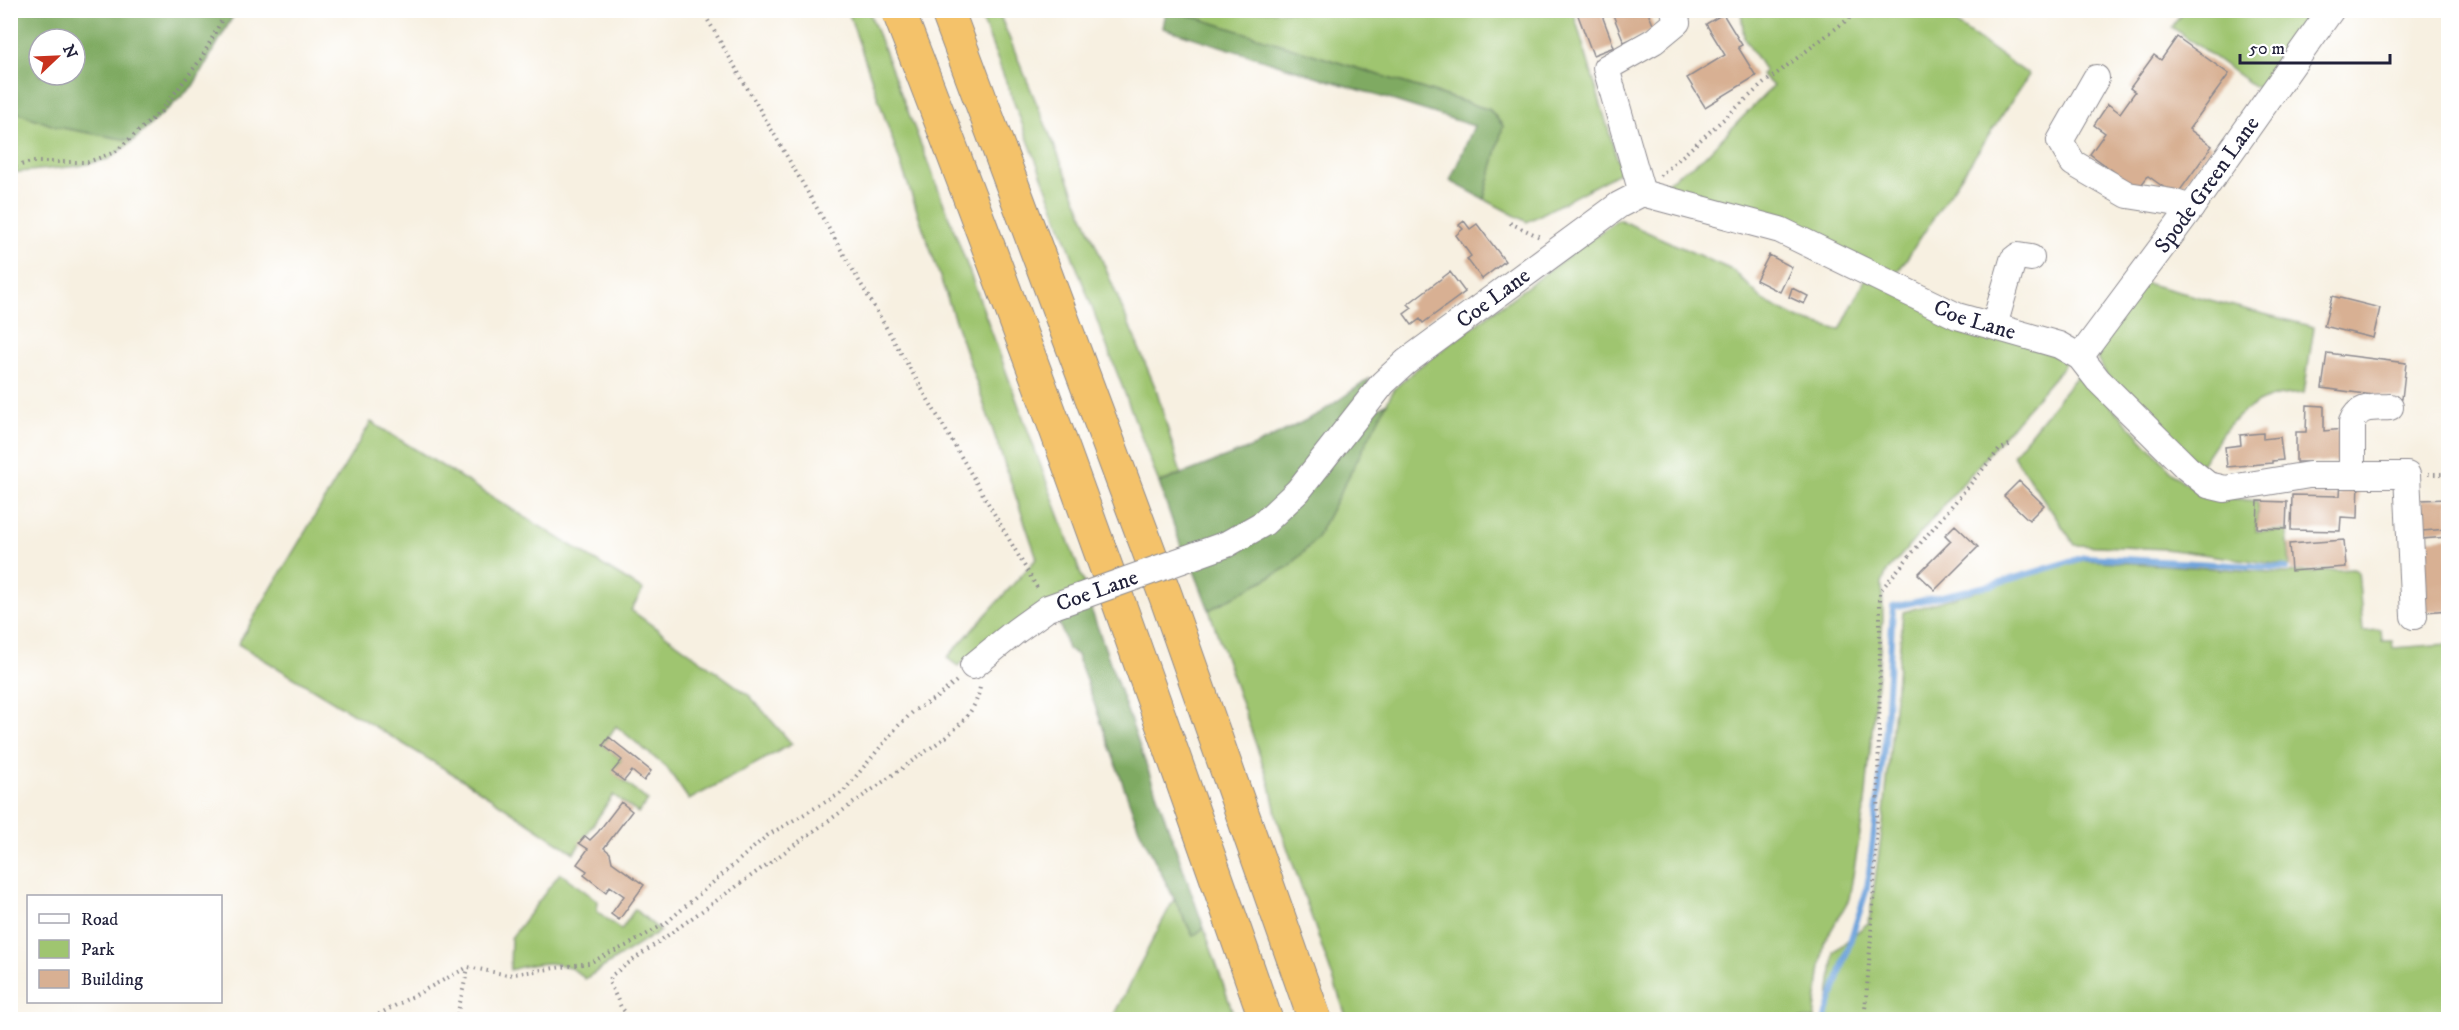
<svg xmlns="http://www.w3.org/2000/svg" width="2459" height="1030" font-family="'IM FELL DW Pica',serif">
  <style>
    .green { fill: #9fc570; stroke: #607456; stroke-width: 1.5 }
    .forest { fill: #7faa62; stroke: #50664e; stroke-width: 1.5; fill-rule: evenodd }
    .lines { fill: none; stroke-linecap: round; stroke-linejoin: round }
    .stream { stroke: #6da3db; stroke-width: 6 }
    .building { fill: #d8b093 }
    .minor-casing { stroke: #8c898e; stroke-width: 28 }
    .highway-casing { stroke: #8c898e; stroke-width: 35 }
    .path { stroke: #8c898e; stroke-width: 4; stroke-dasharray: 1.5 4.5; stroke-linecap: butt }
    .minor { stroke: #fff; stroke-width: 26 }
    .highway { stroke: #f4c26a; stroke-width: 33 }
    .minor-bridge-casing { stroke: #8c898e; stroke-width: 28; stroke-linecap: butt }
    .minor-bridge { stroke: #fff; stroke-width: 26 }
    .labels { text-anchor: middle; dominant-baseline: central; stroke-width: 6; stroke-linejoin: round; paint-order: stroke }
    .street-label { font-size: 22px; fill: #22223b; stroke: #fff }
  </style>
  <rect width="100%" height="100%" fill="#fff"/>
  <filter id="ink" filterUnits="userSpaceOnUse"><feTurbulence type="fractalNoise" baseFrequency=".0167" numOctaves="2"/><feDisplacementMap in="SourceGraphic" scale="12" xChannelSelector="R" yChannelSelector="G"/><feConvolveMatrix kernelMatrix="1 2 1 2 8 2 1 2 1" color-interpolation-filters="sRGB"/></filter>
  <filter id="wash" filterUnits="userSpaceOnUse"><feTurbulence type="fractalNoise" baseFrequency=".008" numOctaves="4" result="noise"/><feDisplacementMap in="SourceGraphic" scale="24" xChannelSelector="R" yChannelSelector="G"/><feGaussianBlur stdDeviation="1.35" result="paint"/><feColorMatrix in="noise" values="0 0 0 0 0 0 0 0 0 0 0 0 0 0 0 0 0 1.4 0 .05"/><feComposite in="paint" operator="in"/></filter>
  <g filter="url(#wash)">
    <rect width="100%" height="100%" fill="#f7f0e1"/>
    <path class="green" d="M848,11H869L956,235L1085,586L997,635L958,666L947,658L1037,558Z
      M979,11H998L1156,389L1181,474L1159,483Z
      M1175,11H1573L1621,172L1527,222L1484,199L1503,126L1490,110Z
      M1741,11H1938L2029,75L1895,276L1658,188L1704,157L1773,86L1761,74L1765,71L1744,38Z
      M2183,11H2322L2261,91L2172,27Z
      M15,111L57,127L133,141L109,159L79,166L11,173L10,118Z
      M1618,219L1734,271L1764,301L1799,319L1840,330L1866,278L2066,360L2063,367L1886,573L1882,584L1883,620L1865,804L1849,899L1824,943L1814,1019H1347L1277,818L1270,785L1209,610L1290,566L1316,539L1394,389L1415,370Z
      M2145,283L2314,327L2304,393C2292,394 2278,394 2267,399C2230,413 2217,441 2196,472L2106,375L2095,354Z
      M2077,376L2089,382L2177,477C2202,496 2228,498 2258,501L2256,531H2287L2290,566L2165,549L2075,545L2013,455Z
      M371,422L643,590L631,610L750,696L792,744L689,800L667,768L616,726L603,745L622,760L613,772L648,801L638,813L613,795L574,853L468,783L238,644Z
      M2084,560L2286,573L2353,569L2358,571L2363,631L2381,630L2382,641H2392L2393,648L2448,644V1019H1827L1834,952L1869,922L1883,824L1903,612Z
      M560,873L598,901L597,911L621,930L635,909L660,931L585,979C564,957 536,962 510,970L511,938Z
      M1174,899L1193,936L1204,928L1235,1019L1111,1020Z"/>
    <path class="forest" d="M10,11L11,10L236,11L193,86L133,141L57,127L11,110ZM39,39H75V75H39Z
      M1166,11H1175L1490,110L1503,126L1484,199L1450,181L1474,126L1163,28Z
      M1369,379L1366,392L1264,517L1183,552L1159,483L1255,446L1320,413Z
      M1387,403L1316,539L1290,566L1209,610L1193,568L1230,553L1363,417Z
      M1089,603L1204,928L1193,936L1139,829L1077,655L1068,649L1056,614Z"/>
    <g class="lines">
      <path class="stream" d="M1825,1020L1867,889L1885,742L1893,607L1991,585L2085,557L2286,568"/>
    </g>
    <g id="blocks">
      <path class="building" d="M1576,10H1600L1614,47L1593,55Z
        M1611,10H1647L1655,29L1624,42Z
        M1723,14L1742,45L1738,47L1756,76L1705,107L1687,78L1725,55L1706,24Z
        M2177,37L2229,74L2189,129L2212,146L2176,196L2148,176L2138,189L2090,154L2105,133L2094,125L2108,104L2120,113L2135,92L2130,88L2154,55L2161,60Z
        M1464,221L1470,229L1477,224L1505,261L1482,279L1467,259L1471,256L1456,235L1463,229L1459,225Z
        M1769,255L1792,267L1780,292L1756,280Z
        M1450,272L1465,292L1423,323L1420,319L1412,325L1404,314L1412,308L1408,304Z
        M1792,288L1808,296L1804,304L1789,297Z
        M2332,296L2380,308L2373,338L2324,326Z
        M2327,353L2406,363L2402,399L2322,388Z
        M2307,405L2324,406V431L2343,429V462H2296V432H2306Z
        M2263,433V439L2280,437L2283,460L2272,461V463L2227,467L2225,447L2241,445L2240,435Z
        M2341,479L2359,480L2358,518L2341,517L2340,531L2291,530L2292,495L2340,496Z
        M2019,481L2044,505L2029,520L2004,496Z
        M2448,499V529L2422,531L2421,500Z
        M2258,501L2287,502L2286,529L2257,528Z
        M1955,525L1978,547L1935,590L1918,574L1951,541L1945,535Z
        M2448,537V610L2426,612L2421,539Z
        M2344,540L2346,567L2291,571L2289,544Z
        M609,737L651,771L644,781L632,771L624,781L612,772L622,760L603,745Z
        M621,802L632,811L604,848L610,853L612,862L644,885L619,920L611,914L624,896L610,886L606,892L584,875L587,871L577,864L588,849L579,843L585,836L590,840L598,832Z"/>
    </g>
  </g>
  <g filter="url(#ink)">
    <use href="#blocks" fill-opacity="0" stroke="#8c898e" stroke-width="1.5"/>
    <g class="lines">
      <defs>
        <g id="minor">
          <path d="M2096,78L2060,141L2073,163L2128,195L2172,202L2191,208"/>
          <path d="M1642,193L1606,68L1654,41L1677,22L1674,10"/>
          <path d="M1994,326L2013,260L2018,256L2031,258"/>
          <path id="s1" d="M2080,357L2191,208L2331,10"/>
          <path d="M2352,475V422C2358,405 2374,408 2390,407"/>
          <path id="s2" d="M1227,544L1264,523L1298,491L1383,383L1406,362L1619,205L1642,193L1780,230L1957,316L2059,345L2080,357L2098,380L2187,468L2208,485L2225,489L2309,475H2407L2414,616"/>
          <path d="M973,666L1016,631L1048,608"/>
        </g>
        <path id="highway" d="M898,10C1028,344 1148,681 1266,1020
          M947,10L1166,597L1315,1020"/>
      </defs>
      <use href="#minor" class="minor-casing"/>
      <use href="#highway" class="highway-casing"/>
      <path class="path" d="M702,10L1039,591
        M10,168L31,162H88L115,152L161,111L201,59L227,10
        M1660,176L1763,84L1860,10
        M1510,223L1540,237
        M2428,474H2448
        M368,1020L468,967L508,975L589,963L630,944L666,923L768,835L843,792L897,727L915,710L937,697L959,679
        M456,1020L468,968
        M632,1020L621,1007L609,982L612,975L946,737C963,722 976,710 980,687
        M1864,1020C1878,877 1880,735 1880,591L1999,450L2013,443"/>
      <use href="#minor" class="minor"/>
      <use href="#highway" class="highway"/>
      <defs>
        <g id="minor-bridge">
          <path id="s3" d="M1048,608L1227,544"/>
        </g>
      </defs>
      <use href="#minor-bridge" class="minor-bridge-casing"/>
      <use href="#minor-bridge" class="minor-bridge"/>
    </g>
  </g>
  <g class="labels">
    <g class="street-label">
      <text stroke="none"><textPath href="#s1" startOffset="214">Spode Green Lane</textPath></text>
      <text stroke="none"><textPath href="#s2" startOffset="366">Coe Lane</textPath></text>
      <text stroke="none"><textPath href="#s2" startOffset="906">Coe Lane</textPath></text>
      <text stroke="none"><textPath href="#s3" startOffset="52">Coe Lane</textPath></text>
    </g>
  </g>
  <rect width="2459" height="1030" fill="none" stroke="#fff" stroke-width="36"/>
  <rect x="27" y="895" width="195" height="108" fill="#ffffff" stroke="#a7a7b1" stroke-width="1.5"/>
  <rect x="39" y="914" width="30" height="9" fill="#ffffff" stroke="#a7a7b1" stroke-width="1.5"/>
  <text x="81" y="925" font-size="18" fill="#22223b">Road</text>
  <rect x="39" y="940" width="30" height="18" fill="#9fc570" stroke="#a7a7b1" stroke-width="1.5"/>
  <text x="81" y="955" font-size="18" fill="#22223b">Park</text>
  <rect x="39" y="970" width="30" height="18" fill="#d8b093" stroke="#a7a7b1" stroke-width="1.5"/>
  <text x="81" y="985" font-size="18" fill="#22223b">Building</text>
  <g transform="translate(57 57) rotate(67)"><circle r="28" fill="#ffffff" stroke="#a7a7b1" stroke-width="1.5"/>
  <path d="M0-4.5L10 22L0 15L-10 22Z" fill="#c8321e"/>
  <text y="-9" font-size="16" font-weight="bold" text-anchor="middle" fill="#22223b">N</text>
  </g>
  <path d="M2240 54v9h150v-9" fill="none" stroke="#22223b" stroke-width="3"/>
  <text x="2249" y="54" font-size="18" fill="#22223b" stroke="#ffffff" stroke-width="4.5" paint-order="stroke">50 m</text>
</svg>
